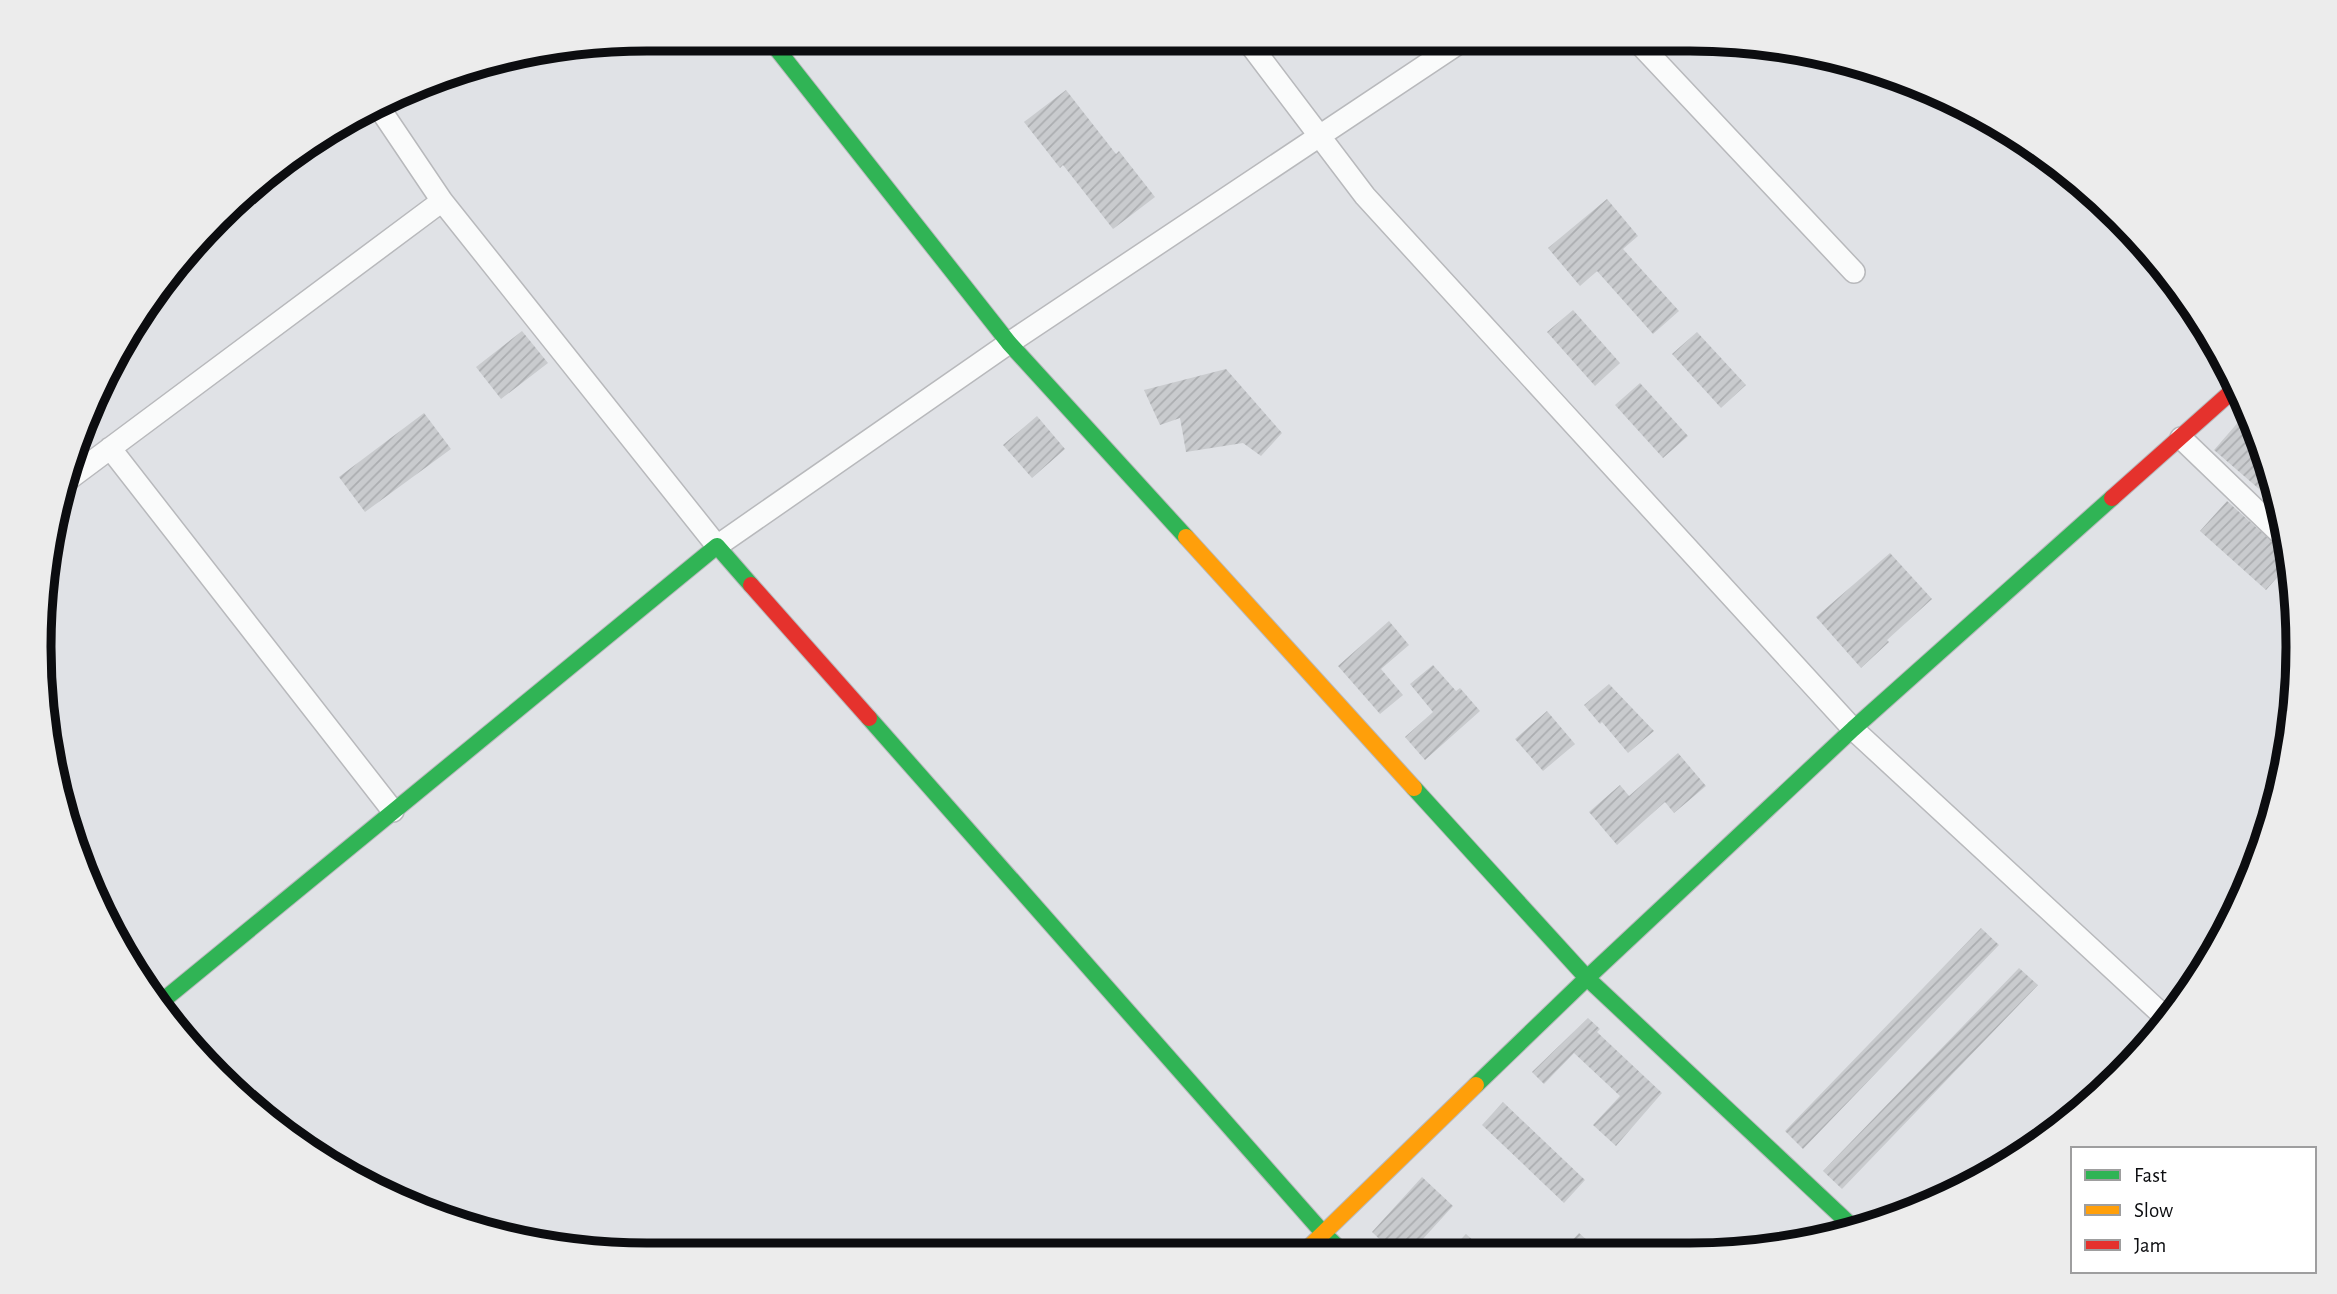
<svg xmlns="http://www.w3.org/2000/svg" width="2337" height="1294" font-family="'Alegreya Sans',sans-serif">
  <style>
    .building { fill: url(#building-hatch) }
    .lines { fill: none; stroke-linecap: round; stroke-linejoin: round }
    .street-casing { stroke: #b8b9bc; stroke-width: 24 }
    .fast-casing { stroke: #b8b9bc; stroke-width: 18 }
    .slow-casing { stroke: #b8b9bc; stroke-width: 18 }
    .jam-casing { stroke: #b8b9bc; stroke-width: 18 }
    .street { stroke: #fafbfb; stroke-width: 21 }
    .fast { stroke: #30b455; stroke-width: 16 }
    .slow { stroke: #ff9f0a; stroke-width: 16 }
    .jam { stroke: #e5322d; stroke-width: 16 }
    .rim { fill: none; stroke: #0c0d10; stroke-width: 9 }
  </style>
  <defs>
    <pattern id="building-hatch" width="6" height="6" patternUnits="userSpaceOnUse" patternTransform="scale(1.75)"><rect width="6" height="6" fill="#c9cbce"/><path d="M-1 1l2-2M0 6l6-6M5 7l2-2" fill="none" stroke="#abadb0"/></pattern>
  </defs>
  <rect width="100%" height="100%" fill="#e0e2e6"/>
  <path class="building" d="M1066,90L1116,154L1119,151L1155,197L1113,229L1063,165L1060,168L1024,122Z
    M1607,199L1638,236L1623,249L1679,311L1653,334L1597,271L1580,286L1548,248Z
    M1573,310L1620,363L1595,386L1547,332Z
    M522,331L548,363L501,399L476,367Z
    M1697,332L1746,385L1721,408L1672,354Z
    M1226,369L1282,433L1261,456L1243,443L1186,452L1180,418L1160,425L1144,390Z
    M1640,383L1688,436L1663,458L1615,405Z
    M424,413L451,449L365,512L339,477Z
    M1037,416L1065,449L1032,478L1003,445Z
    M2241,419L2256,433L2278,490L2281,508L2214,450Z
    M2227,501L2289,557L2290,563L2266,590L2200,531Z
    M1890,553L1932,599L1887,640L1889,642L1861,668L1816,617Z
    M1389,621L1409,645L1381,669L1403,695L1380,714L1338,666Z
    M1433,665L1456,691L1460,688L1480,711L1425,760L1405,737L1433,712L1410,684Z
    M1609,684L1654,731L1628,753L1602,722L1600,724L1584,705Z
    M1547,711L1575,744L1543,771L1515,739Z
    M1678,753L1706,786L1674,813L1665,802L1617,845L1589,812L1620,785L1629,796Z
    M1981,928L1999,945L1803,1149L1785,1131Z
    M2019,968L2038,985L1842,1189L1823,1171Z
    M1588,1018L1600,1029L1597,1032L1662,1093L1616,1146L1593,1125L1620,1096L1574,1053L1544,1084L1532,1072Z
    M1503,1102L1585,1180L1564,1203L1482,1125Z
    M1422,1177L1453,1206L1411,1252H1393L1372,1232Z
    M1579,1233L1599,1251H1562Z
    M1466,1234L1485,1251H1450Z"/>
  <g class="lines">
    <defs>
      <path id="street" d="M1246,39L1365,196L1853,729L2166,1018
        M1636,40L1854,272
        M380,109L442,201L717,546L1009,343L1465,39
        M2181,438L2286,539
        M110,448L393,811
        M61,485L442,201"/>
      <path id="fast" d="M769,39L1009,343L1186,537
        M869,718L1324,1234L1343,1252
        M1414,788L1587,978L1856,1230
        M161,1002L717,546L751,585
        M175,1025L216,1070
        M1476,1085L1587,978L1853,729L2112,498"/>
      <path id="slow" d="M1186,537L1414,788
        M1304,1252L1476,1085"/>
      <path id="jam" d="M2112,498L2239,385
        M751,585L869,718"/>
    </defs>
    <use href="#street" class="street-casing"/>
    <use href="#fast" class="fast-casing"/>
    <use href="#slow" class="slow-casing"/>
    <use href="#jam" class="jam-casing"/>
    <use href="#street" class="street"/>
    <use href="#fast" class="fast"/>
    <use href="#slow" class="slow"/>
    <use href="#jam" class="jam"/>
  </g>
  <path d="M0 0H2337V1294H0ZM647 51H1690A596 596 0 0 1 2286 647V647A596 596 0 0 1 1690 1243H647A596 596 0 0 1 51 647V647A596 596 0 0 1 647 51Z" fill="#ececec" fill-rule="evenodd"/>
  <path class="rim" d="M647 51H1690A596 596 0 0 1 2286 647V647A596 596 0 0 1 1690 1243H647A596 596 0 0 1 51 647V647A596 596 0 0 1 647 51Z"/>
  <rect x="2071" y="1147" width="245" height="126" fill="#ffffff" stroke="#9e9e9f" stroke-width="2"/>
  <rect x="2085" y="1170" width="35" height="10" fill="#30b455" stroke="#9e9e9f" stroke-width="2"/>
  <text x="2134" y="1182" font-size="21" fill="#0c0d10">Fast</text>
  <rect x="2085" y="1205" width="35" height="10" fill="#ff9f0a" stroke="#9e9e9f" stroke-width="2"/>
  <text x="2134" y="1217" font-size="21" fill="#0c0d10">Slow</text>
  <rect x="2085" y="1240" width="35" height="10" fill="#e5322d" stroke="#9e9e9f" stroke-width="2"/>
  <text x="2134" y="1252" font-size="21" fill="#0c0d10">Jam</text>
</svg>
